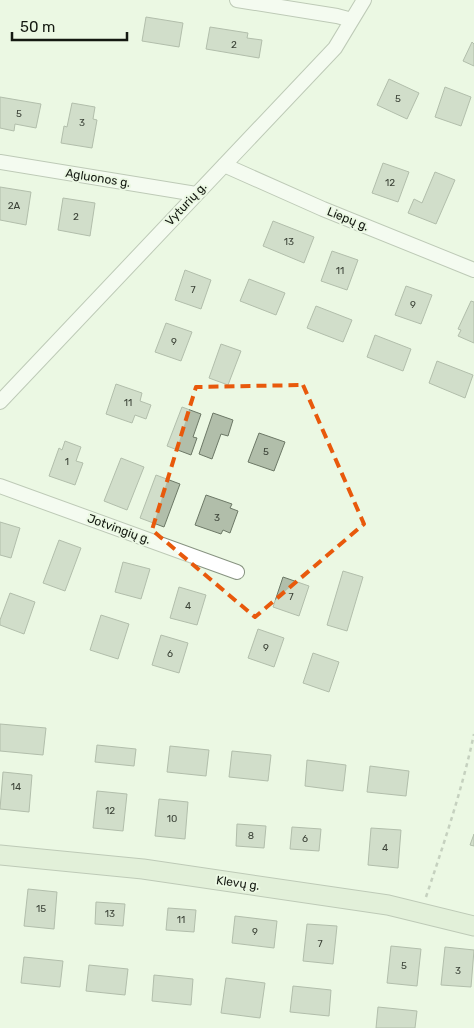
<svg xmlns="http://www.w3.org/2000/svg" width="474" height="1028" font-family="Rubik,sans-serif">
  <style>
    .building { fill: #b1beaa; stroke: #6c7866 }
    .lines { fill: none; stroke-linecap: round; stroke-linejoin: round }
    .street-casing { stroke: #879380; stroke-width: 16 }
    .secondary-casing { stroke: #879380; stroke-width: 21 }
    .path { stroke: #98a292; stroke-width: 2.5; stroke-dasharray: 4 4; stroke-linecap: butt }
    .street { stroke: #fff; stroke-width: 14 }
    .secondary { stroke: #d7e6cd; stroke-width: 19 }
    .marked { fill: none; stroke: #e8590c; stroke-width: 4; stroke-dasharray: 10 6; stroke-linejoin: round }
    .labels { text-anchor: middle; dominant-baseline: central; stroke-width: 4; stroke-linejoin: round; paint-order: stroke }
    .number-label { font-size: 10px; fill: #3b4237 }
    .street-label { font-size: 12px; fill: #141911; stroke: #ebf8e3 }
  </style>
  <rect width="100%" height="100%" fill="#ebf8e3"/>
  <path class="building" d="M146,17L183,23L179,47L142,41Z
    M210,27L248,33L247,38L262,40L259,58L206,49Z
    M472,42L474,44V66L463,61Z
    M389,79L419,93L407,119L377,105Z
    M445,87L471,97L461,126L435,117Z
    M0,97L41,104L36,128L15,124L14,131L0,128Z
    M72,103L95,107L93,119L97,120L92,148L61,143L64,126L67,127Z
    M383,163L409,172L398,202L372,193Z
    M435,172L455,180L436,224L408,213L414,199L422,203Z
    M0,187L31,192L26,225L0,220Z
    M63,198L95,203L90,236L58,230Z
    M273,221L314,237L304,263L263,246Z
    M332,251L358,260L347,290L321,281Z
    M185,270L211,280L201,309L175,300Z
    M249,279L285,293L276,315L240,301Z
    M406,286L432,295L421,324L395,315Z
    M471,301L474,302V343L458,336L461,330L458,329Z
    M316,306L352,320L343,342L307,328Z
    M166,323L192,332L181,361L155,352Z
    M375,335L411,349L403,371L367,357Z
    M221,344L241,351L228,385L209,378Z
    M437,361L473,375L465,398L429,383Z
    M116,384L142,393L140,401L151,405L146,419L135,415L132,423L106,414Z
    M182,407L201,414L193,437L197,438L191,455L167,446Z
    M213,413L233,420L228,436L221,434L212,459L199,454Z
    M259,433L285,442L274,471L248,462Z
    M65,441L81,447L76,461L83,463L75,485L49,476L59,448L62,450Z
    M121,458L144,467L127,510L104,501Z
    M156,475L180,484L164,527L140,518Z
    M206,495L232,504L230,508L238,511L230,533L223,530L221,534L195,525Z
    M0,522L20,528L11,558L0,555Z
    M59,540L81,548L65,591L43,583Z
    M123,562L150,569L141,599L115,592Z
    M343,571L363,577L347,631L327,625Z
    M283,577L309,586L299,616L273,607Z
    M179,587L206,595L197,625L170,618Z
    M10,593L35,602L24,634L0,625V620Z
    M101,615L129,624L118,659L90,650Z
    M258,629L284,638L274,667L248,658Z
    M161,635L188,643L179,673L152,665Z
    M313,653L339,662L329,692L303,683Z
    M0,724L46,728L43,755L0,751Z
    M97,745L136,749L134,766L95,762Z
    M170,746L209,750L206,776L167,772Z
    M232,751L271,755L268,781L229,777Z
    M307,760L346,765L343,791L305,786Z
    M370,766L409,771L406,796L367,792Z
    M3,772L32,775L29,812L0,809Z
    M97,791L127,794L123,831L93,828Z
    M159,799L188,802L185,839L155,836Z
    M237,824L266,826L264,848L236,846Z
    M292,827L321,829L319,851L290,849Z
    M371,828L401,830L398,868L368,865Z
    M474,834V846L470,845Z
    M28,889L57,892L54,929L24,926Z
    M96,902L125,904L123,926L95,924Z
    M168,908L196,910L194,932L166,930Z
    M235,916L277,921L274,948L232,943Z
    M307,924L337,926L333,964L303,961Z
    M391,946L421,949L417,986L387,983Z
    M445,947L474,950L471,987L441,985Z
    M24,957L63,961L60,987L21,983Z
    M89,965L128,969L125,995L86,991Z
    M154,975L193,979L191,1005L152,1001Z
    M226,978L265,983L260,1018L221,1013Z
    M293,986L331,990L329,1016L290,1012Z
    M378,1007L417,1011L415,1028H376Z"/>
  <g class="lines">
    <defs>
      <path id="street" d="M237,0L337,16L352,20
        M0,162L196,194
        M224,165L323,209L474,270
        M0,402L335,48L364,0
        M0,486L237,572"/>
      <path id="secondary" d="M0,855L143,869L388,905L474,926"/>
    </defs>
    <use href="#street" class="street-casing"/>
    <use href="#secondary" class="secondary-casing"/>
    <path class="path" d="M426,897C444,843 462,790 474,734"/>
    <use href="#street" class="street"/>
    <use href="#secondary" class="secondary"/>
  </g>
  <path d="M0 0H474V1028H0ZM303,385L364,524L255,617L152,530L196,387Z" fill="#ebf8e3" fill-opacity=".55" fill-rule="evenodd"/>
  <path class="marked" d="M303,385L364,524L255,617L152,530L196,387Z"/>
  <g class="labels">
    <g class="number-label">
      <text x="234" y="45">2</text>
      <text x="398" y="99">5</text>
      <text x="19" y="114">5</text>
      <text x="82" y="123">3</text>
      <text x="390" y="183">12</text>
      <text x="14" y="206">2A</text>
      <text x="76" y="217">2</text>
      <text x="289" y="242">13</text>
      <text x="340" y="271">11</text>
      <text x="193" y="290">7</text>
      <text x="413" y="305">9</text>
      <text x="174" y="342">9</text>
      <text x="128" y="403">11</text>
      <text x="266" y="452">5</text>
      <text x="67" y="462">1</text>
      <text x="217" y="518">3</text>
      <text x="291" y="597">7</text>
      <text x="188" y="606">4</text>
      <text x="266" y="648">9</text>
      <text x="170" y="654">6</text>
      <text x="16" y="787">14</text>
      <text x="110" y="811">12</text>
      <text x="172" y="819">10</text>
      <text x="251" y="836">8</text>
      <text x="305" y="839">6</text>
      <text x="385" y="848">4</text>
      <text x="41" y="909">15</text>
      <text x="110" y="914">13</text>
      <text x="181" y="920">11</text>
      <text x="255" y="932">9</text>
      <text x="320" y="944">7</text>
      <text x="404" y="966">5</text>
      <text x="458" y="971">3</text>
    </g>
    <g class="street-label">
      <text transform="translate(98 178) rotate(9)">Agluonos g.</text>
      <text transform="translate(186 204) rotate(-47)">Vyturių g.</text>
      <text transform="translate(348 219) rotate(22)">Liepų g.</text>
      <text transform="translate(119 529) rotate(20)">Jotvingių g.</text>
      <text transform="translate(238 883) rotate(8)">Klevų g.</text>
    </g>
  </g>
  <path d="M12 32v8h115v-8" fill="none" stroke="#141911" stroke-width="2.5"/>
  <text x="20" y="32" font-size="15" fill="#141911" stroke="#ebf8e3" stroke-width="4" paint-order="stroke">50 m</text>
</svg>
